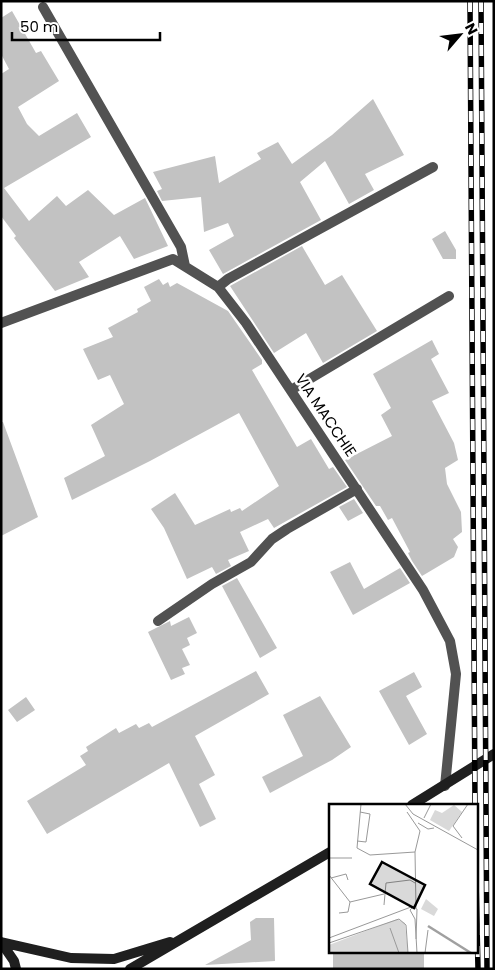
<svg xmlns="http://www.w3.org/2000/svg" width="495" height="970" font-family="Poppins,sans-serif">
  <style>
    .building { fill: #c2c2c2 }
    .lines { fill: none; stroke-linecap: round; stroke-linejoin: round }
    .street { stroke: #525252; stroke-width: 10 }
    .secondary { stroke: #1f1f1f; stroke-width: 10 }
    .rail-casing { stroke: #000; stroke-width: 5.5 }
    .rail { stroke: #fff; stroke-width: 4; stroke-dasharray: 11; stroke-linecap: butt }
    .labels { text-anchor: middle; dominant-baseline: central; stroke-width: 5; stroke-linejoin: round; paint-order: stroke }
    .street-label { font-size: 15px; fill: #000; stroke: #fff }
    .inset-river { fill: none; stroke: #a0a0a0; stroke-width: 2.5 }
    .inset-road { fill: none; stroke: #999; stroke-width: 1 }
    .view { fill: #000; fill-opacity: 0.15; stroke: #000; stroke-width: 2.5 }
    .inset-edge { fill: none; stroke: #000; stroke-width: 2.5 }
  </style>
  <rect width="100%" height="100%" fill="#fff"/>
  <path class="building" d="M12,11L36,53L41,51L59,81L18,107L27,124L39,136L77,113L91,137L4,188L29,221L57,196L66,206L88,190L114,215L145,198L168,246L134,259L120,236L79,262L89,277L55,291L14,238L16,236L1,216V74L9,69L1,54V18Z
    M373,99L404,155L365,174L374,190L349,204L325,161L300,182L321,220L223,274L209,250L234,236L228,223L204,232L201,197L162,201L157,191L162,189L153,172L215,156L219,183L261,159L257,153L278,142L292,164L332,135Z
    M445,231L456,250V259H443L432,239Z
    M302,246L325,285L342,275L377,331L323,363L306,333L274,353L230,286Z
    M159,279L163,285L168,282L170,287L177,283L228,311L262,360V364L252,370L297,447L311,439L329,469L333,467L347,487L274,528L268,519L240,532L249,551L228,560L231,566L216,574L212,567L187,579L164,528L151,509L175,493L195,525L230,509L231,512L240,508L242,511L279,486L239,413L150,461L72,500L64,478L105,456L91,425L124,404L110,375L98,380L83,349L113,337L108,328L138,312L137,309L151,301L144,287Z
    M432,340L439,354L431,359L449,393L432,401L454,443L458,460L445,468L447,484L461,512L462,532L453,539L458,547L454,557L422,576L412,561L408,553L410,552L392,518L388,520L380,506H376L345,460L392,436L381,415L391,408L373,374Z
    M1,422H3L38,517L1,536Z
    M354,499L363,513L348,521L339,507Z
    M350,562L364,589L400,568L410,583L353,615L330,572Z
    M237,578L277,648L260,658L222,586Z
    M189,617L197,633L187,638L190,645L182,649L190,665L182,668L185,674L171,680L148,632L170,621L171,626Z
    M256,671L269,694L195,736L215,775L199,784L216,819L200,827L169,763L47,834L27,801L86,765L80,756L88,751L86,747L116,728L119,733L136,724L139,728L149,723L152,727Z
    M414,672L422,687L406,696L427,734L409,745L379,691Z
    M320,696L351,747L332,760L270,793L262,777L303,756L283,715Z
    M26,697L35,710L17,722L8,710Z
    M256,918H274L275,961L205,965L251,940L250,922Z
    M333,951H424V969H333Z"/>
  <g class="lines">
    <path class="street" d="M43,7L181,247L185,266
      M218,287L228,279L433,167
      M1,323L173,259L218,287L246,323L423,590L450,641L456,674L445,786
      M291,390L449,296
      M158,621L212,584L251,562L272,539L287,529L357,489"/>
    <path class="secondary" d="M412,805L494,754
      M1,942L71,958L114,959L170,942
      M1,942L14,961L16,969
      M130,969L330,852"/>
    <defs>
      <path id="rail" d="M470,1L475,805
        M481,1L487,969
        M476,880L478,969"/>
    </defs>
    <use href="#rail" class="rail-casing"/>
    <use href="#rail" class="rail"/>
  </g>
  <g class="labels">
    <g class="street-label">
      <text transform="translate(326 415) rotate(56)">VIA MACCHIE</text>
    </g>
  </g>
  <g transform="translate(329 804)">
    <rect width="149" height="149" fill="#fff"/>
    <path d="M125,1L133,8L120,27L101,16L106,6L113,9ZM97,95L109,105L105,112L92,105ZM68,115L76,119L79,149H0V141Z" fill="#d9d9d9"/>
    <path class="inset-river" d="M99,122L142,149"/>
    <path class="inset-road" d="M32,0L28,44L41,51L86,48M76,0L84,10L149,46M78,8L91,27L86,48L87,104M95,14L102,0M89,19L99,25L105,24M133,34L124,22L139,0M28,37L37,38L41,10L31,8M0,54H23M0,71L21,98L55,90M2,74L17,70L19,76M55,101L57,79L81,76L86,79M10,109L19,108L21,98M61,124L70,149M0,134L82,103M87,135L88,105L84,103L81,106L86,115L88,149M0,139L70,115L77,121L79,149M96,149L99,126"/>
    <path class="view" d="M53,58L96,81L85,104L41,80Z"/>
    <rect width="149" height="149" class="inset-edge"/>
  </g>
  <rect width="495" height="970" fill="none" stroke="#000000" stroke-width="5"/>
  <g transform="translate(460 35) rotate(62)" stroke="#ffffff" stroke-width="4" paint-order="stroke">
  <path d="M0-4L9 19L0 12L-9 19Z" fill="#000000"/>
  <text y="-8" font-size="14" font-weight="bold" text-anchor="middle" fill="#000000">N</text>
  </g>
  <path d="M12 32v8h148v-8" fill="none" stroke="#000000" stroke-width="2.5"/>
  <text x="20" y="32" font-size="15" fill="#000000" stroke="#ffffff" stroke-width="4" paint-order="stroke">50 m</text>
</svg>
